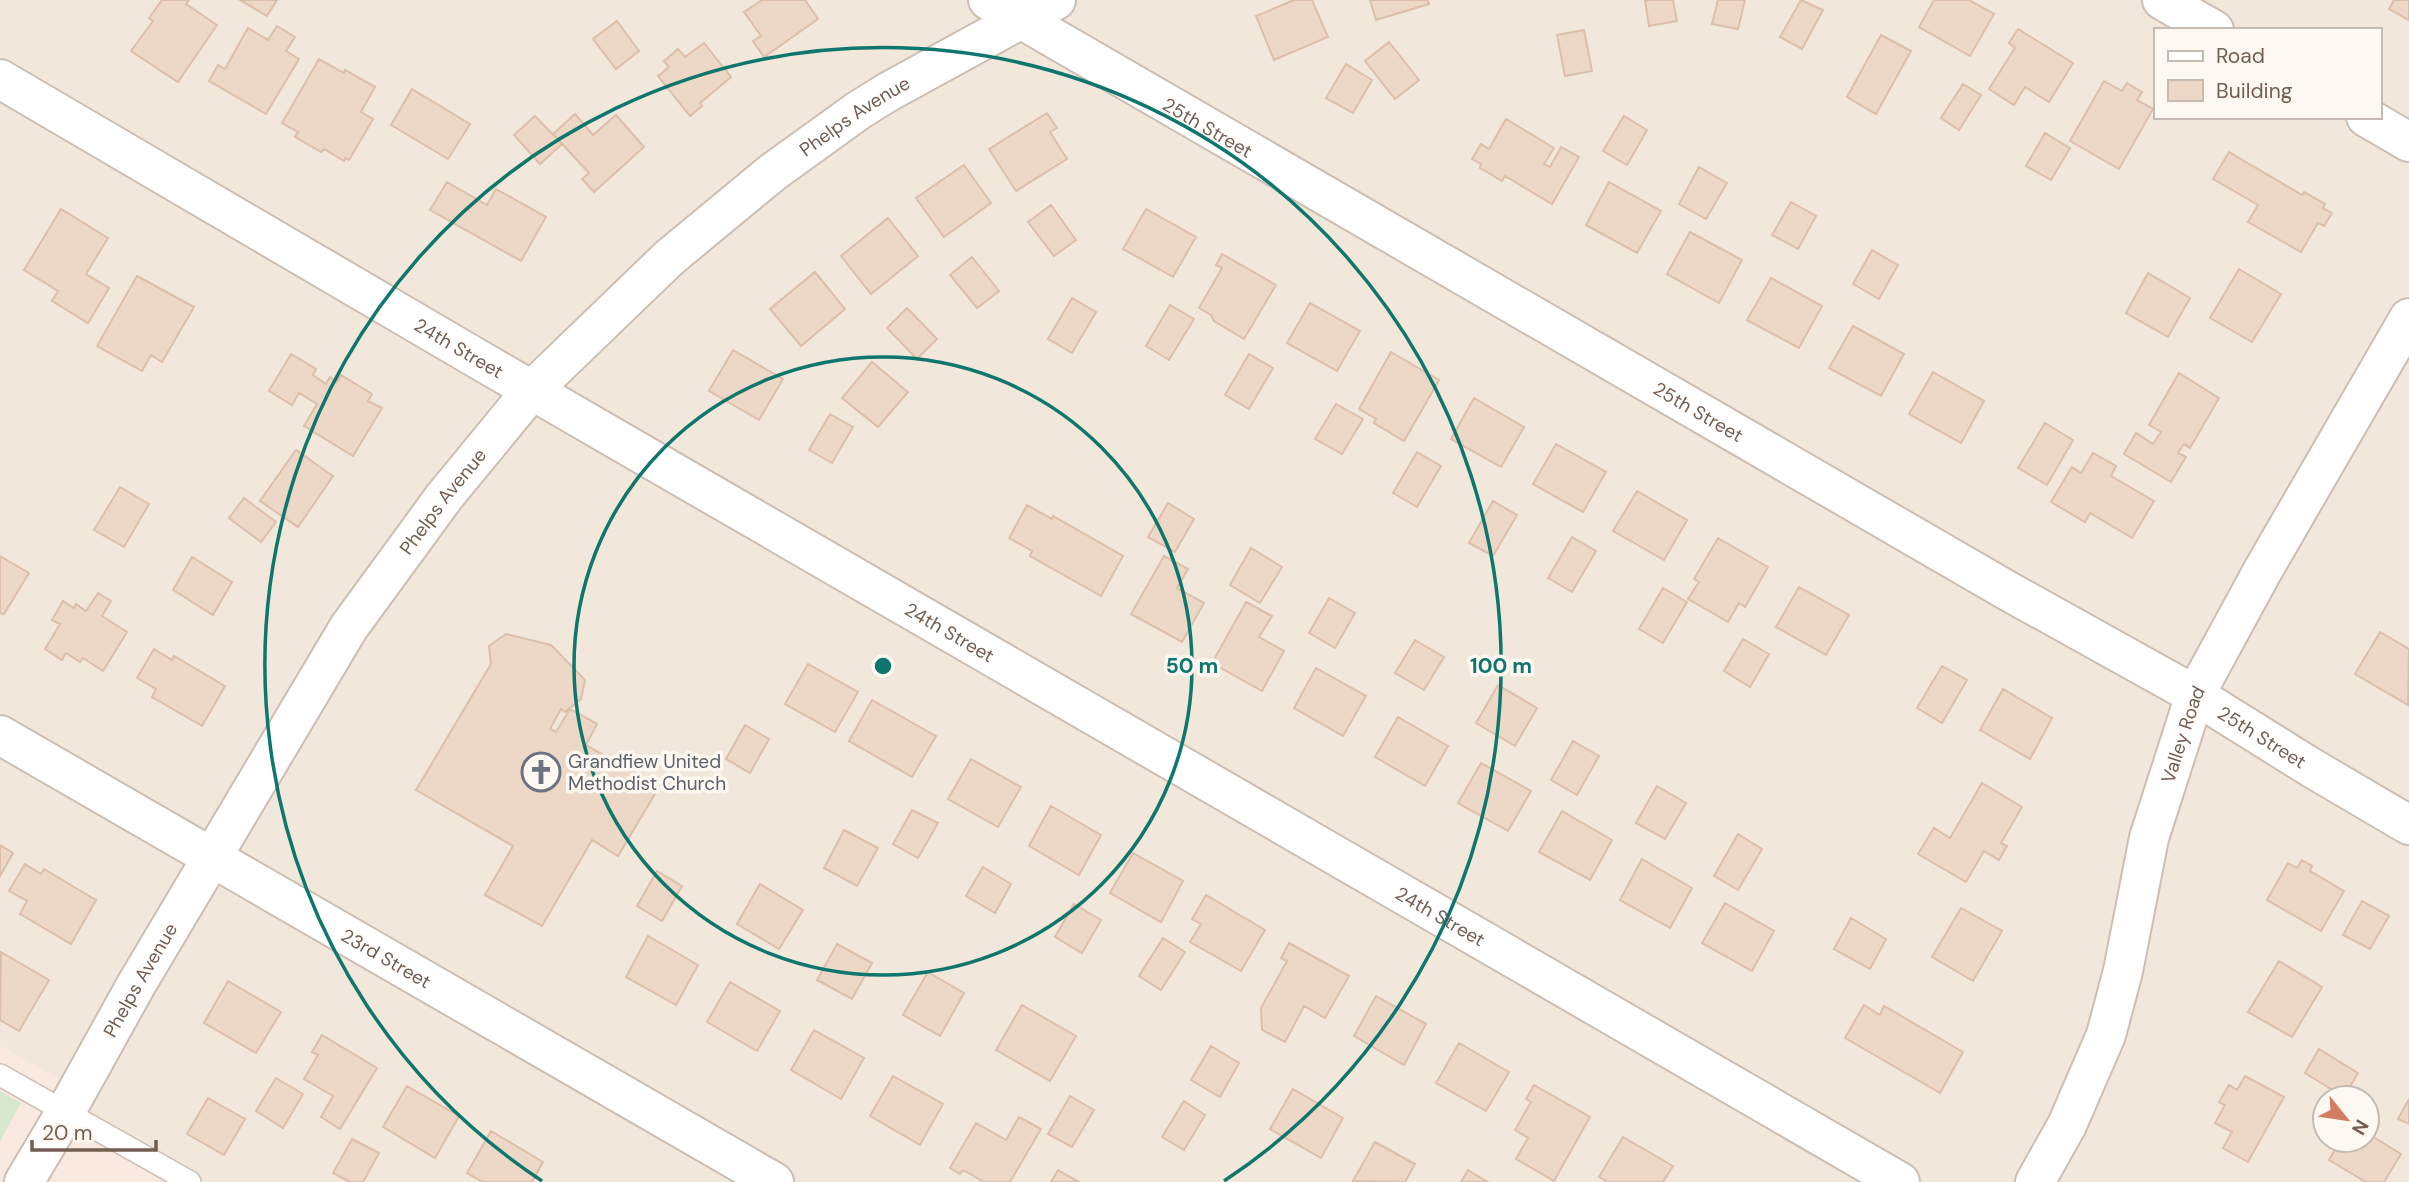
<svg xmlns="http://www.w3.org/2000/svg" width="2409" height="1182" font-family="'DM Sans',sans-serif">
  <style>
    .residential { fill: #f1e7db; fill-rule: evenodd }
    .commercial { fill: #f9e9e1 }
    .green { fill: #d6e7cb }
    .building { fill: #edd7c7; stroke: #ddbea9; stroke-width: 2 }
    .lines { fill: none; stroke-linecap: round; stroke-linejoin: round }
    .lane-casing { stroke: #ccbeb3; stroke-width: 24 }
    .street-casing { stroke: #ccbeb3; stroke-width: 42 }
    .secondary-casing { stroke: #cebeb1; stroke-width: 42 }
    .lane { stroke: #fff; stroke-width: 21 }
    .street { stroke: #fff; stroke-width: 38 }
    .secondary { stroke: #fff; stroke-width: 38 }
    .ring { fill: none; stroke: #0f766e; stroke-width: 3.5 }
    .labels { text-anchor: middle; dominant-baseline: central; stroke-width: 7; stroke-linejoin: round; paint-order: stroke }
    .street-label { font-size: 19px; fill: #735e51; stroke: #fdf9f2 }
    .worship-label { font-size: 19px; fill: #5b616d; stroke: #fdf9f2; text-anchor: start }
    .centre { fill: #0f766e; stroke: #fdf9f2; stroke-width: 3.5 }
    .ring-label { font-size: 21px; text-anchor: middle; font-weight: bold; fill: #0f766e; stroke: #fdf9f2; stroke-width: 7; stroke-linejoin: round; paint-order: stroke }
  </style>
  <rect width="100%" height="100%" fill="#faf5ec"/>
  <path class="residential" d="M0,0H2409V1182H190L65,1113L78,1089L0,1046ZM2155,30H2379V117H2155ZM2325,1098H2367V1140H2325Z"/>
  <path class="commercial" d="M0,1046L78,1089L65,1113L190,1182H0Z"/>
  <path class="green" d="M0,1091L21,1103L0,1141Z"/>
  <path class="building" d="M162,0H189L186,4L217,25L178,82L131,51L153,21L149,18Z
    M240,0H277L267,16Z
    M762,0H805L818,19L764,57L753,41L761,36L744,12Z
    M1294,0H1312L1328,37L1274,60L1256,16Z
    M1370,0H1428L1429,4L1376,20Z
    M1645,0H1673L1677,21L1649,26Z
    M1718,0H1745L1738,29L1712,24Z
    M1801,0L1823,10L1802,49L1780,37Z
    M1934,0H1969L1994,14L1970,56L1919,27Z
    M2394,0H2409V20L2389,9Z
    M617,21L639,51L616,69L593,39Z
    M277,26L295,37L286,51L299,59L266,114L209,81L218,65L225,69L248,28L268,40Z
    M2018,29L2073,63L2049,102L2025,87L2014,105L1989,89L2015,48L2009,43Z
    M1584,30L1592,71L1565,76L1557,35Z
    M1881,35L1911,51L1876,114L1847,97Z
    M1389,42L1419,80L1395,99L1365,61Z
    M704,43L731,77L700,103L702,106L690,116L658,76L669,67L664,61L678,49L685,57Z
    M319,59L344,73L345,70L375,87L361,112L373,119L349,160L345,158L344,161L324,149L321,152L295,137L298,132L282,123Z
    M1346,64L1372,80L1353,113L1326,98Z
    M2104,81L2122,91L2127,83L2142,92L2137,100L2153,109L2119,169L2070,141Z
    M1963,84L1981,95L1959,130L1941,118Z
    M412,89L470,124L448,159L391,125Z
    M1047,113L1057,128L1050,132L1067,159L1016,191L989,149Z
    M575,114L593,135L616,115L644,147L594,192L582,179L589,173L553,134Z
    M535,116L562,144L540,164L514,135Z
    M1624,116L1647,130L1627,165L1603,151Z
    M1506,119L1554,148L1544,164L1550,167L1561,147L1579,157L1552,204L1505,176L1502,181L1480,168L1481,164L1472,159L1481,144L1489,149Z
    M2045,133L2070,148L2051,180L2026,166Z
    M2229,152L2302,195L2304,192L2325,204L2323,208L2332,213L2324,226L2318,223L2301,252L2248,222L2258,205L2213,179Z
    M964,165L991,203L944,237L916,198Z
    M1699,167L1727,183L1706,219L1679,204Z
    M447,182L487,205L496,189L546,217L521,261L430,210Z
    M1609,182L1661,211L1637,253L1586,225Z
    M1791,202L1816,216L1798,249L1772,235Z
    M1051,205L1076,240L1054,256L1028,222Z
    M61,209L108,238L86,274L109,288L88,323L52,301L58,291L24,270Z
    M1146,209L1196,237L1173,277L1123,249Z
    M888,218L918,256L871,294L841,256Z
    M1690,232L1742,260L1719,303L1667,274Z
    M1872,250L1898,265L1879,299L1853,284Z
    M1222,254L1276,285L1244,339L1214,321L1211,315L1199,308L1222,268L1216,265Z
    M972,257L999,291L977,308L950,275Z
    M2239,269L2281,294L2252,342L2210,318Z
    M815,272L845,309L801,346L770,309Z
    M2148,273L2190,298L2168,337L2126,313Z
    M137,276L194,307L162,362L151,355L142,371L97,346Z
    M1771,278L1822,306L1799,348L1747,320Z
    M1072,298L1096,312L1072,353L1048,339Z
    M1310,303L1360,331L1337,371L1287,343Z
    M1170,305L1194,319L1169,360L1146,346Z
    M907,308L937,339L917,359L887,328Z
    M1853,326L1904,354L1881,396L1829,368Z
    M733,350L783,379L759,420L709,391Z
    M1391,352L1439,380L1404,441L1374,423L1376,419L1359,409Z
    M291,354L316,369L313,375L326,384L330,377L337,382L341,375L372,394L368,401L382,408L353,456L304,426L317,404L299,393L292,405L269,391Z
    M1249,354L1273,368L1249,409L1225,395Z
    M872,362L908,392L878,427L842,398Z
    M1933,372L1984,401L1961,443L1909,414Z
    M2179,373L2219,398L2190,448L2184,444L2178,453L2186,457L2171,482L2124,454L2136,433L2153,444L2161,432L2149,425Z
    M1474,398L1524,427L1501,467L1451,439Z
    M1336,404L1363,419L1342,454L1315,439Z
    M830,414L853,427L832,463L809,450Z
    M2045,423L2073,440L2047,485L2018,468Z
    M1556,444L1606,472L1583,512L1533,484Z
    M296,450L333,476L298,527L260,501Z
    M1417,452L1441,466L1417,507L1393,493Z
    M2093,453L2116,466L2111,476L2154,501L2132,538L2090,513L2085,522L2051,502L2072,467L2081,473Z
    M120,487L149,504L124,547L94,530Z
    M1637,491L1687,520L1664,560L1613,531Z
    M244,498L276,522L261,542L229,518Z
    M1493,501L1517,515L1493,556L1469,543Z
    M1168,503L1194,519L1175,552L1148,537Z
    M1027,505L1052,519L1053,516L1123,556L1101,596L1030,556L1032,551L1009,538Z
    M1572,537L1596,551L1572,592L1548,578Z
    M1718,538L1768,567L1745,607L1739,603L1728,622L1688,599L1699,582L1694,579Z
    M1251,548L1282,567L1260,603L1230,585Z
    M0,556L29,573L4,614L0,613Z
    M1164,556L1188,569L1177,588L1204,603L1182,642L1131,614Z
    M192,557L232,582L213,615L173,590Z
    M1799,587L1849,615L1826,655L1776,627Z
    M1663,588L1687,602L1663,643L1639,629Z
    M98,593L111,601L102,616L127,632L103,671L83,658L80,662L66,653L62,660L45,649L60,624L52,620L63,601L74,608L76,604L86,611Z
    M1329,598L1355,613L1335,648L1309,633Z
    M1246,602L1272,616L1259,637L1284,651L1262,691L1212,663Z
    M2380,632L2409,649L2408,705L2355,674Z
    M506,634L551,645L585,680L581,699L565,712L561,709L550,729L556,732L570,709L597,724L586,745L659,787L618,856L592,840L542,926L485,895L513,846L416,790L491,664L489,646Z
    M1743,639L1769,654L1750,687L1724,671Z
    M1415,640L1444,657L1424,690L1395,673Z
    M154,649L172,660L174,656L225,686L202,726L152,697L156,689L137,678Z
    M808,664L858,692L835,732L785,704Z
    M1942,666L1967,680L1942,723L1917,708Z
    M1316,668L1366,696L1343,736L1294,708Z
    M1498,685L1537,708L1515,746L1476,723Z
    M2003,689L2052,718L2030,759L1980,730Z
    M872,700L936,736L912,777L849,741Z
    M1398,717L1448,746L1425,786L1375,757Z
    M745,725L769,739L750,773L726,759Z
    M1573,741L1599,756L1577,795L1551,780Z
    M971,759L1021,787L998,827L948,799Z
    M1481,763L1531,791L1508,831L1458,803Z
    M1982,783L2022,807L2001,843L2007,846L1999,860L1984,851L1966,882L1918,854L1934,828L1950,838Z
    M1657,786L1686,803L1665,839L1636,823Z
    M1051,806L1101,835L1079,875L1029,846Z
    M912,810L938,823L918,858L893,844Z
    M1562,811L1612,840L1590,880L1539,852Z
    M844,830L878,848L857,886L824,868Z
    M1738,834L1762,849L1738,890L1714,876Z
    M0,845L13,853L0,876Z
    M1133,853L1183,881L1161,922L1110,893Z
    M1642,859L1692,888L1670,928L1620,900Z
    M2302,860L2312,866L2310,871L2344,891L2321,931L2267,900L2288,863L2297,868Z
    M25,864L41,874L44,869L96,900L71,944L20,914L27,901L9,891Z
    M983,867L1011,884L995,913L966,896Z
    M657,871L682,886L662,921L637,906Z
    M760,884L803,910L779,949L737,924Z
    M1206,895L1265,930L1241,971L1190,942L1201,924L1192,919Z
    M2362,901L2389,916L2370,949L2343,935Z
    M1725,903L1774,931L1752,971L1702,943Z
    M1074,904L1101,920L1082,953L1055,937Z
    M1961,908L2002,931L1973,981L1932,957Z
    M1851,918L1886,939L1870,969L1834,949Z
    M648,936L698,965L676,1005L626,977Z
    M1163,938L1185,952L1161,990L1139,976Z
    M1289,943L1349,976L1325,1018L1304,1006L1285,1042L1262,1030L1261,1008L1287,961L1281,958Z
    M837,944L872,963L852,999L817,980Z
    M1,952L49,980L19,1031L0,1020Z
    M2279,961L2322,987L2292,1037L2248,1012Z
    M928,972L964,993L940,1036L903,1015Z
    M228,981L281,1012L256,1053L204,1023Z
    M730,982L780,1011L757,1051L707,1022Z
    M1376,996L1426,1024L1404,1065L1354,1036Z
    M1022,1005L1076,1036L1050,1081L996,1050Z
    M1864,1005L1880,1015L1884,1006L1963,1052L1940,1093L1845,1038Z
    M814,1030L864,1058L841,1099L791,1070Z
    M322,1035L377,1068L340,1129L321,1117L333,1096L304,1079L318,1055L312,1052Z
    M1459,1043L1509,1072L1486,1111L1436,1083Z
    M1211,1046L1239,1063L1220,1097L1191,1080Z
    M2319,1049L2358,1073L2344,1097L2305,1073Z
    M893,1076L943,1104L920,1145L870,1116Z
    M2245,1076L2284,1097L2248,1162L2223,1148L2232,1132L2215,1123L2225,1105L2219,1102L2229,1085L2237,1090Z
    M276,1078L303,1094L283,1128L256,1111Z
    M1534,1085L1590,1117L1554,1181L1516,1159L1528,1138L1515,1130L1531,1102L1526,1099Z
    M407,1086L459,1116L435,1158L383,1127Z
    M1293,1089L1343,1118L1321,1158L1270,1129Z
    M1070,1096L1094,1110L1072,1147L1048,1134Z
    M208,1098L245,1119L224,1155L187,1134Z
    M2409,1099V1124L2398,1119Z
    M1184,1101L1205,1115L1184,1150L1162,1137Z
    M1019,1117L1041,1129L1010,1182H984L963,1170L960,1174L950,1168L976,1123L1006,1140Z
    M491,1131L543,1162L532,1182H483L467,1173Z
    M2367,1133L2401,1154L2384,1182H2366L2329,1160L2341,1140H2367Z
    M1623,1137L1673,1166L1663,1182H1608L1599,1177Z
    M352,1139L379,1153L363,1182H350L333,1173Z
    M1375,1142L1415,1164L1405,1182L1353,1181Z
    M1058,1170L1079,1182H1051Z
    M1468,1170L1474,1174L1488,1182H1461Z"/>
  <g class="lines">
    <defs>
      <path id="lane" d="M0,1075L190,1182"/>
      <g id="street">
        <path id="s1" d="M988,0L2008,591L2195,695L2312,768L2409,825"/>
        <path d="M2162,0L2214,30"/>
        <path id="s2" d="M0,79L483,362L1900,1182"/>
        <path d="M2366,117L2409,142"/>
        <path id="s3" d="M0,735L774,1182"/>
        <path id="s4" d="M24,1182L65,1113L136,985L349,627L444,497L532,390L669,258L773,172L859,110L888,92L1056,0"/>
      </g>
      <g id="secondary">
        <path id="s5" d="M2035,1182L2067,1125L2106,1035L2123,971L2149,838L2195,695L2263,570L2409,318"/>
      </g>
    </defs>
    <use href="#lane" class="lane-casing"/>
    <use href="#street" class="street-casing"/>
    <use href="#secondary" class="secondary-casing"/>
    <use href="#lane" class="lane"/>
    <use href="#street" class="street"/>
    <use href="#secondary" class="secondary"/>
  </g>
  <g class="ring">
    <circle cx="883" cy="666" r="309"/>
    <path d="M542 1181A618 618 0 1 1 1224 1181"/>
  </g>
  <defs>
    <symbol id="church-ring" viewBox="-11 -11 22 22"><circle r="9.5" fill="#fdf9f2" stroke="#6b7280" stroke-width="1.5"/><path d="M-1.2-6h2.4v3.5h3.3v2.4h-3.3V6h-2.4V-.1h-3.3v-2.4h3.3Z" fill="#6b7280"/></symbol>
  </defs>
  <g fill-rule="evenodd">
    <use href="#church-ring" x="519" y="750" width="44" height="44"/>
  </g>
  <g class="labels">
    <g class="street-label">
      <text stroke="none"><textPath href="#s4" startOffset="1367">Phelps Avenue</textPath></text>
      <text stroke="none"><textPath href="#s1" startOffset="254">25th Street</textPath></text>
      <text stroke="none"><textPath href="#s2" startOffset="532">24th Street</textPath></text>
      <text stroke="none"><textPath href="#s1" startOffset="821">25th Street</textPath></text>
      <text stroke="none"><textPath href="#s4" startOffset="800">Phelps Avenue</textPath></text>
      <text stroke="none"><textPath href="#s2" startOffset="1099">24th Street</textPath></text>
      <text stroke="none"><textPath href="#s5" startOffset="474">Valley Road</textPath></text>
      <text stroke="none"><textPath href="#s1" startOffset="1472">25th Street</textPath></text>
      <text stroke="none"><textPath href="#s2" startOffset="1666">24th Street</textPath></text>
      <text stroke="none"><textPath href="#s3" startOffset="446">23rd Street</textPath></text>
      <text stroke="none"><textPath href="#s4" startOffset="233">Phelps Avenue</textPath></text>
    </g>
    <g class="worship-label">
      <text x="568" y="761">Grandfiew United<tspan x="568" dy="22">Methodist Church</tspan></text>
    </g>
  </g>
  <circle cx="883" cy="666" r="10" class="centre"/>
  <g class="ring-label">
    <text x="1192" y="673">50 m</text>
    <text x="1501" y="673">100 m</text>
  </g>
  <rect x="2154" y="28" width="228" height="91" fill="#fdf9f2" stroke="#c6bbb2" stroke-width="2"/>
  <rect x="2168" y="51" width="35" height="10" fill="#ffffff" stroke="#c6bbb2" stroke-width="2"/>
  <text x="2216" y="63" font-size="21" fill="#735e51">Road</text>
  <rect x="2168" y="80" width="35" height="21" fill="#edd7c7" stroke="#c6bbb2" stroke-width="2"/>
  <text x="2216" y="98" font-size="21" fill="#735e51">Building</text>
  <g transform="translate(2346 1119) rotate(120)"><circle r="33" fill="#fdf9f2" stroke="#c6bbb2" stroke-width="2"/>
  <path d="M0-5L12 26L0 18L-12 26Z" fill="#d47d61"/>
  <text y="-10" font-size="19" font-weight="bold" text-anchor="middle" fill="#735e51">N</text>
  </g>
  <path d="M32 1140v10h124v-10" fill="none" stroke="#735e51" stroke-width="3.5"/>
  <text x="42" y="1140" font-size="21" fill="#735e51" stroke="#fdf9f2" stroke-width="5" paint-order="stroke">20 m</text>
</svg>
